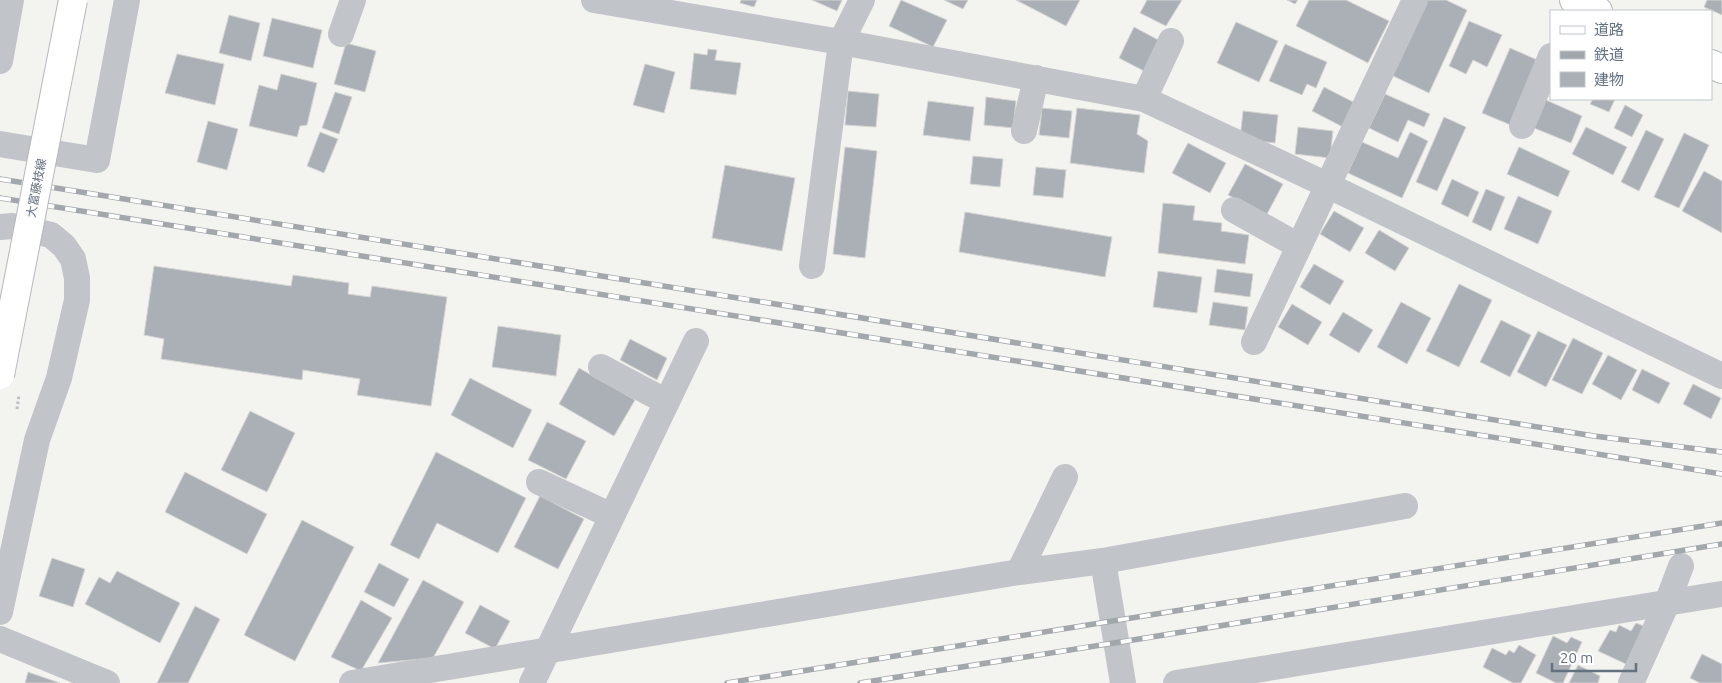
<svg xmlns="http://www.w3.org/2000/svg" width="1722" height="683" font-family="Ubuntu,'Noto Sans JP',sans-serif">
  <style>
    .building { fill: #aab0b5; stroke: #d5d5d3 }
    .lines { fill: none; stroke-linecap: round; stroke-linejoin: round }
    .secondary-casing { stroke: #b4b8bc; stroke-width: 30 }
    .path { stroke: #bbbdbf; stroke-width: 3; stroke-dasharray: 2.5 2.5; stroke-linecap: butt }
    .street { stroke: #c1c4c8; stroke-width: 26 }
    .secondary { stroke: #fff; stroke-width: 28 }
    .rail-casing { stroke: #a2a7ac; stroke-width: 5.5 }
    .rail { stroke: #fff; stroke-width: 4; stroke-dasharray: 11; stroke-linecap: butt }
    .secondary-bridge-casing { stroke: #b4b8bc; stroke-width: 30; stroke-linecap: butt }
    .secondary-bridge { stroke: #fff; stroke-width: 28 }
    .labels { text-anchor: middle; dominant-baseline: central; stroke-width: 5; stroke-linejoin: round; paint-order: stroke }
    .street-label { font-size: 12px; fill: #637180; stroke: #fff }
  </style>
  <rect width="100%" height="100%" fill="#f3f4f0"/>
  <path class="building" d="M741,0H757L754,7L740,3Z
    M812,0H842L837,11Z
    M901,0L947,20L933,47L889,26Z
    M944,0H968L963,9Z
    M1016,0H1080L1066,26Z
    M1147,0H1182L1166,26L1140,13Z
    M1287,0H1298L1295,4Z
    M1309,0H1346L1389,21L1368,63L1296,26Z
    M1425,0H1446L1467,10L1429,93L1391,75Z
    M1707,0H1722V15L1704,7Z
    M229,15L260,23L251,61L219,53Z
    M272,18L322,30L313,68L263,56Z
    M1469,21L1502,35L1487,67L1473,60L1466,74L1449,66Z
    M1236,22L1278,41L1259,82L1217,63Z
    M1134,27L1162,42L1144,71L1119,58Z
    M346,43L376,51L365,92L334,84Z
    M1285,44L1327,62L1316,88L1307,84L1302,95L1269,81Z
    M1510,48L1542,62L1513,126L1482,113Z
    M708,49L717,50L715,60L741,63L736,95L690,89L694,53L707,55Z
    M177,54L224,64L215,105L165,93Z
    M645,64L675,72L664,113L633,105Z
    M281,74L317,83L307,125L300,126L297,137L249,126L259,85L277,90Z
    M1324,87L1355,103L1343,127L1312,111Z
    M848,91L879,94L876,127L845,125Z
    M335,92L352,97L339,134L322,128Z
    M1385,94L1430,114L1424,127L1408,120L1398,142L1369,128Z
    M986,97L1016,101L1013,128L984,125Z
    M1593,99H1615L1609,112L1590,104Z
    M1546,100L1582,116L1571,143L1534,128Z
    M928,101L974,107L970,141L923,135Z
    M1625,105L1643,115L1632,137L1614,128Z
    M1042,108L1072,111L1069,138L1039,135Z
    M1077,108L1140,115L1137,134L1148,141L1144,173L1070,163Z
    M1243,111L1278,115L1275,143L1240,139Z
    M1444,117L1466,127L1437,191L1416,182Z
    M208,121L238,129L227,170L197,162Z
    M1298,127L1333,131L1330,158L1295,154Z
    M1586,127L1627,147L1613,175L1572,154Z
    M1646,130L1664,139L1639,191L1621,182Z
    M320,132L338,139L324,173L307,166Z
    M1410,132L1428,141L1402,198L1348,173L1362,142L1398,158Z
    M1684,133L1709,145L1679,208L1654,197Z
    M1188,143L1226,163L1210,193L1172,173Z
    M845,147L877,151L865,258L833,254Z
    M1519,147L1570,171L1558,197L1507,174Z
    M973,156L1003,159L1000,187L970,184Z
    M1245,164L1283,184L1267,214L1228,195Z
    M725,165L795,178L782,251L712,238Z
    M1036,167L1066,170L1063,198L1033,195Z
    M1704,171L1722,181V233L1682,211Z
    M1452,179L1479,192L1468,217L1441,204Z
    M1486,189L1505,197L1491,231L1472,222Z
    M1518,196L1552,211L1538,244L1504,229Z
    M1163,203L1195,206L1193,220L1222,223L1221,231L1249,235L1245,264L1158,253Z
    M1334,211L1364,228L1350,252L1320,234Z
    M965,212L1112,237L1105,277L959,252Z
    M1379,230L1409,248L1395,271L1365,253Z
    M1314,264L1344,281L1330,305L1300,287Z
    M154,266L291,286L293,275L349,283L348,294L370,297L372,286L447,297L431,406L357,395L360,379L303,370L302,380L161,359L164,339L144,335Z
    M1217,269L1253,274L1250,297L1214,292Z
    M1158,271L1202,277L1197,313L1153,307Z
    M1459,284L1492,300L1459,367L1426,351Z
    M1213,302L1248,307L1245,330L1209,325Z
    M1401,302L1431,318L1407,364L1377,347Z
    M1292,304L1322,322L1308,345L1278,327Z
    M1343,312L1373,330L1359,353L1329,335Z
    M1501,320L1531,335L1510,377L1480,362Z
    M498,326L561,335L556,376L492,367Z
    M1538,331L1567,345L1546,387L1517,372Z
    M1573,338L1603,353L1582,394L1552,380Z
    M630,339L667,358L657,380L620,360Z
    M1608,355L1637,370L1621,400L1592,384Z
    M579,368L635,400L614,436L559,404Z
    M1642,369L1670,383L1659,404L1632,390Z
    M470,378L532,410L513,448L451,415Z
    M1693,384L1721,398L1711,419L1683,404Z
    M250,411L295,433L267,492L221,470Z
    M547,422L586,441L566,479L528,460Z
    M436,452L526,498L498,553L437,523L419,559L390,545Z
    M185,472L267,514L247,554L165,512Z
    M540,496L584,519L558,569L514,547Z
    M302,520L354,547L295,661L244,635Z
    M52,558L85,569L73,607L39,596Z
    M379,563L409,579L394,607L364,592Z
    M117,571L180,603L160,643L85,604L99,577L110,583Z
    M423,580L464,602L433,658L378,663Z
    M361,600L392,618L361,671L331,657Z
    M480,605L510,621L495,649L465,633Z
    M195,606L220,619L188,683H157Z
    M1636,623L1646,627L1628,665L1598,651L1610,630L1616,632L1619,625L1631,631Z
    M1553,636L1567,643L1571,637L1582,642L1563,683H1556L1536,673Z
    M1519,645L1536,655L1521,683H1513L1483,667L1492,648L1506,655L1509,650L1514,653Z
    M1702,654L1722,664V683H1700L1690,678Z
    M1578,665L1600,676L1598,683H1569Z
    M28,672L60,683H25Z"/>
  <g class="lines">
    <defs>
      <path id="secondary" d="M1574,0L1598,11
        M1711,64L1722,69"/>
    </defs>
    <use href="#secondary" class="secondary-casing"/>
    <path class="path" d="M17,409L19,395"/>
    <path class="street" d="M594,0L841,42L1144,99L1327,185L1722,376
      M341,34L353,0
      M0,61L11,0
      M1144,99L1171,41
      M1522,126L1551,56
      M1024,131L1036,78
      M0,144L97,160L127,0
      M1234,210L1299,246
      M0,227L12,226L51,235L64,246L73,259L77,278V300L59,378L37,440L0,612
      M812,266L841,42L862,0
      M1254,342L1415,0
      M601,367L667,402
      M539,482L612,516
      M1103,561L1123,683
      M1019,572L1065,477
      M0,639L107,683
      M352,683L1019,572L1103,561L1405,506
      M532,683L696,341
      M1176,683L1721,594
      M1631,683L1667,603L1681,566"/>
    <use href="#secondary" class="secondary"/>
    <defs>
      <path id="rail" d="M0,179L1594,436L1722,452
        M0,198L1722,474
        M727,683L1722,523
        M860,683L1133,640L1722,544"/>
    </defs>
    <use href="#rail" class="rail-casing"/>
    <use href="#rail" class="rail"/>
    <defs>
      <path id="secondary-bridge" d="M0,375L73,0"/>
    </defs>
    <use href="#secondary-bridge" class="secondary-bridge-casing"/>
    <use href="#secondary-bridge" class="secondary-bridge"/>
  </g>
  <g class="labels">
    <g class="street-label">
      <text transform="translate(36 188) rotate(-79)">大富藤枝線</text>
    </g>
  </g>
  <rect x="1550" y="10" width="162" height="90" fill="#ffffff" stroke="#c1c6cc"/>
  <rect x="1560" y="26" width="25" height="8" fill="#ffffff" stroke="#c1c6cc"/>
  <text x="1594" y="35" font-size="15" fill="#637180">道路</text>
  <rect x="1560" y="51" width="25" height="8" fill="#a2a7ac" stroke="#c1c6cc"/>
  <text x="1594" y="60" font-size="15" fill="#637180">鉄道</text>
  <rect x="1560" y="72" width="25" height="15" fill="#aab0b5" stroke="#c1c6cc"/>
  <text x="1594" y="85" font-size="15" fill="#637180">建物</text>
  <path d="M1552 663v8h84v-8" fill="none" stroke="#637180" stroke-width="2.5"/>
  <text x="1560" y="663" font-size="15" fill="#637180" stroke="#ffffff" stroke-width="4" paint-order="stroke">20 m</text>
</svg>
